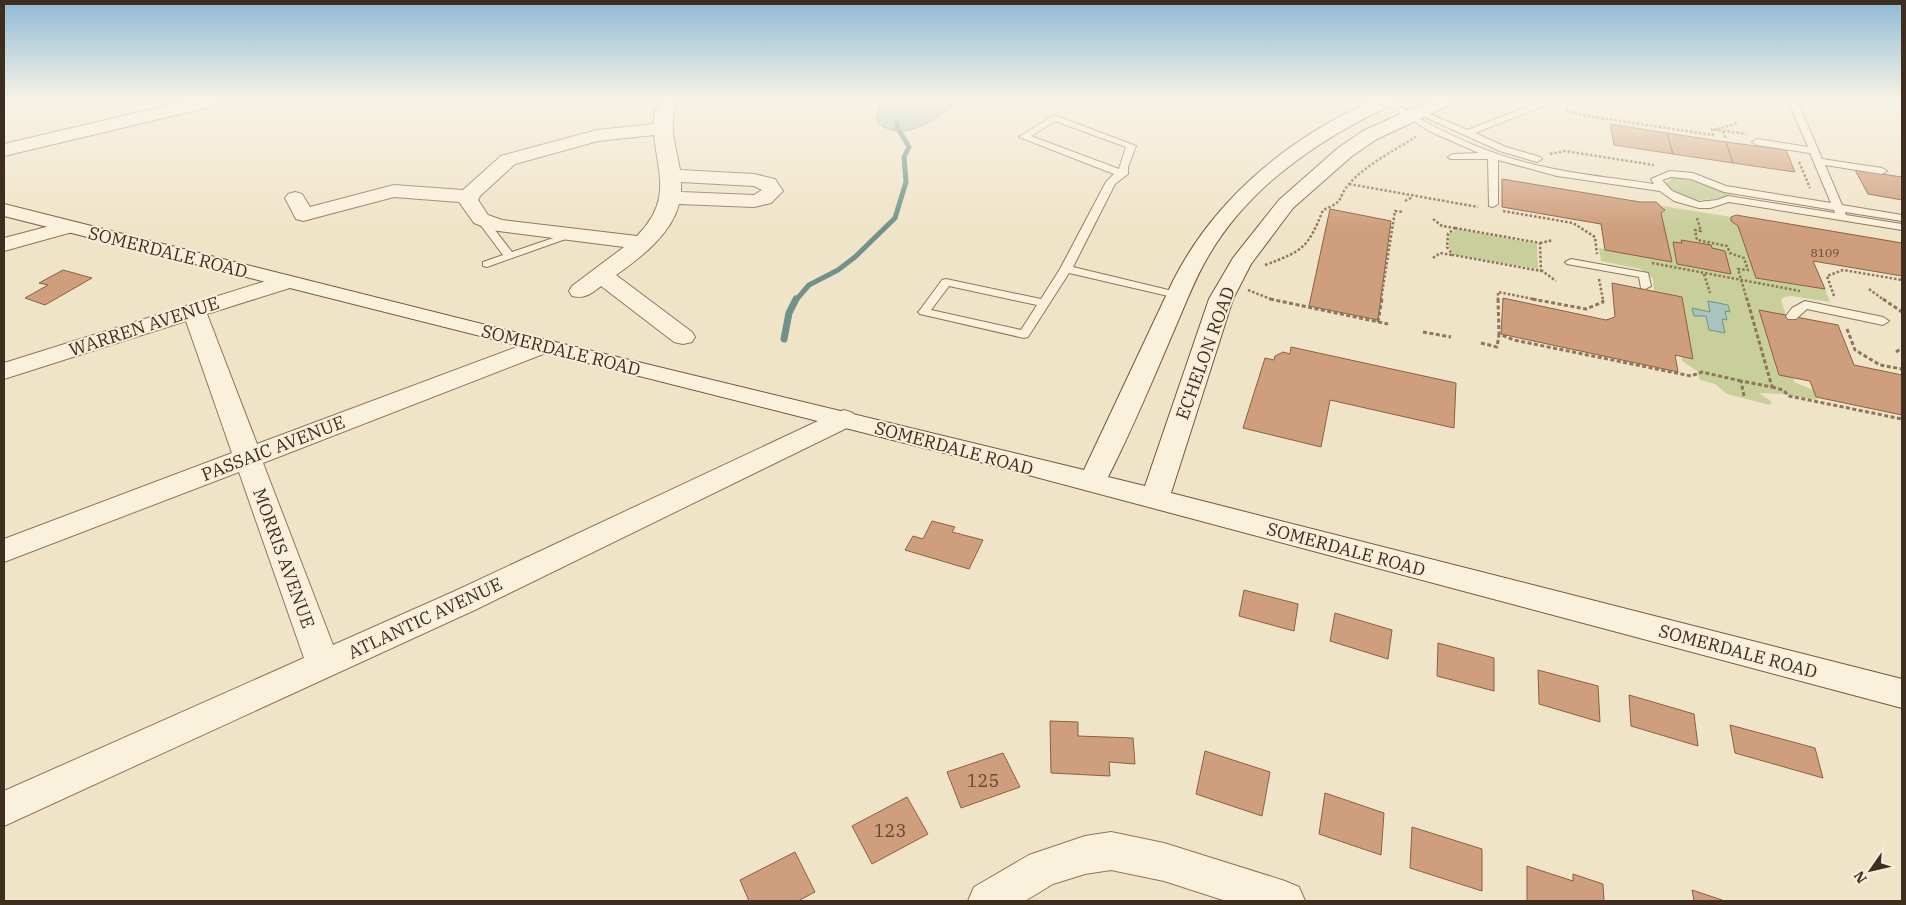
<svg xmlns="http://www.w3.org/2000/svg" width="1906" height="905" font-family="'IBM Plex Serif',serif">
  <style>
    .green { fill: #c9cf9b }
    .water { fill: #a9c4bc; stroke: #6f938a }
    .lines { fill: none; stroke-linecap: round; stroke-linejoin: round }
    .stream-far1 { stroke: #6f938a; stroke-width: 5 }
    .stream { stroke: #6f938a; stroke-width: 7 }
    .building { fill: #cf9f7d; stroke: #8d5f41 }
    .lane-casing { stroke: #8d765c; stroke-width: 2 }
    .street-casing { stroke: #8d765c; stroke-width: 2 }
    .secondary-casing { stroke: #6f573f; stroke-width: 2 }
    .path-far1 { stroke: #8d765c; stroke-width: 2.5; stroke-dasharray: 2.5 2; stroke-linecap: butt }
    .path { stroke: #8d765c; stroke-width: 3; stroke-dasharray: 4 2.5; stroke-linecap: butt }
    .lane { fill: #faf1dc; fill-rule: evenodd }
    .street { fill: #faf1dc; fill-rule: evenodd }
    .secondary { fill: #faf1dc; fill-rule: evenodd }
    .labels { text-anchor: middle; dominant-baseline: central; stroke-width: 4; stroke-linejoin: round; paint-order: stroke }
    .far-number-label { font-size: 12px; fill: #624a37 }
    .street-label { font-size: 18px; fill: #3d2e20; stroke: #f7eed8 }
    .near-number-label { font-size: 18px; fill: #624a37 }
  </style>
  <rect width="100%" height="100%" fill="#f0e4c8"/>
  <path class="green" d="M1672,178L1699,181L1733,196C1709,200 1682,206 1665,184Z
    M1663,206L1731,217L1732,221L1738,226L1756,277L1825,289L1830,302L1791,296L1784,297L1781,300L1786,315L1794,382L1813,390L1817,400L1782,394L1759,393L1772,402L1770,405L1727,394L1715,384L1700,380L1697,371L1682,361V357L1693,359L1682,297L1654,291L1653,278L1640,269L1601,261L1599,248L1672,262L1661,213L1665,210Z
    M1458,229L1537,244L1538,269L1455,255L1449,247V234Z"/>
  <path class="water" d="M881,100H962C939,116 905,145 878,123L877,119Z
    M1708,301L1728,305L1730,312L1725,311L1727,320L1722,319L1725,333L1709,330L1706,316H1694L1692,308L1710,312Z"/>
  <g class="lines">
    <path class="stream-far1" d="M796,300L809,285L838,270L855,257L895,218L906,182L904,157L909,147L897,127V123"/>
    <path class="stream" d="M784,339L789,313L796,299"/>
  </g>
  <path class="building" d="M1610,124L1667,133L1673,154L1614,145Z
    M1667,133L1726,142L1733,163L1673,154Z
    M1726,142L1786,150L1795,172L1733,163Z
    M1855,170L1902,177V200L1868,194Z
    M1502,179L1640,202H1656L1665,210L1661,213L1672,262L1605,250L1601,224L1502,207Z
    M1330,209L1391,221L1378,320L1309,306Z
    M1736,215L1902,243V276L1813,261L1825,289L1756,278L1738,226L1731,221V217Z
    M1681,240L1711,245L1712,248L1725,251L1731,274L1677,264L1673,242L1682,243Z
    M63,270L92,278L45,305L25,298L48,285L39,283Z
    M1612,283L1682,297L1693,359L1675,355L1678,372L1501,334L1503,298L1606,320L1615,317Z
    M1759,310L1838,325L1854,365L1902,375V415L1816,397L1810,381L1779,375Z
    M1291,347L1456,383L1454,428L1330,400L1321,447L1243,428L1265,358L1274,360L1275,356L1283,352L1290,354Z
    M932,521L955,527L952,532L983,540L969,569L905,550L913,536L923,539Z
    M1244,590L1298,604L1294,631L1239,616Z
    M1335,613L1392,630L1388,659L1330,641Z
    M1438,643L1494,658V691L1437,676Z
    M1538,670L1598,686L1600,722L1539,704Z
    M1629,695L1694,714L1698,746L1631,726Z
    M1050,721L1078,722V736L1133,738L1135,764L1109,762L1110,776L1051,773Z
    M1730,725L1815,748L1823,778L1735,753Z
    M1205,751L1270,772L1262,816L1196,794Z
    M1003,753L1020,787L961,808L947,772Z
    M1325,793L1384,813L1381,855L1319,834Z
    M907,797L928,834L872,864L852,826Z
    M1412,827L1482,849V891L1410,868Z
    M795,852L815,892L798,901H749L740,880Z
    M1527,866L1573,881V874L1603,884L1604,901H1527Z
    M1692,890L1722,900L1723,901H1694Z"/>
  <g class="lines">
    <defs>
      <path id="lane" d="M1390,100C1436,131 1487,154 1540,166C1578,175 1616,178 1654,184L1651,179L1670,171L1693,173L1726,186L1831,203L1810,153L1757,145L1752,142L1757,139L1808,147L1788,100H1797L1822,159L1882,168L1887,171L1882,174L1825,165L1842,205L1902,215V221L1845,212L1846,215L1902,224V230L1729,202L1710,208H1699L1674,201L1660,191L1557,176L1498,160V204L1493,207L1489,206L1488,159H1450L1448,157L1453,154L1479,153L1431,132L1381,101ZM1671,177L1691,179L1724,192L1834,210L1835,213L1728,196L1717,200L1699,202L1672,191L1662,180Z
        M1545,100H1559L1475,133L1506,147L1540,157L1542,159L1537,162L1500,151L1407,109L1414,107L1467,130Z
        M1054,115L1136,146L1128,167V174L1115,184L1073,267L1181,293L1183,295L1177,298L1069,273L1028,337L1024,338L920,314L918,312L920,310L942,280L946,279L1041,299L1060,269L1106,182L1114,174L1019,137ZM1055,121L1126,147L1119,169L1031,136ZM949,286L1037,305L1021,330L931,310Z
        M481,216L485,217L512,252L565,234H573L574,236L487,267L483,266V262L503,255L476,219Z
        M1571,259L1648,273L1651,286L1645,289L1641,288L1639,277L1567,264L1565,262Z
        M1805,301L1883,317L1889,321L1883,325L1807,309L1796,319H1788L1786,316L1792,308Z"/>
      <path id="street" d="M191,100H224L222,104L4,156V144Z
        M660,100H678C667,124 676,146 680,170L754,174L775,179L783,191L771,203L754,207L679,204C671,235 640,258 616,275L692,332L695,337L692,342L683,344L674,342L601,286C591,294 585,299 572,296L569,291L572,286L624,247L491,230L474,223L459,202L394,197L303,221L296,219L285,198L288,194L295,192L302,194L310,207L394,185L463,190L501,156L597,130L653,124L655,112ZM654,135C659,178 671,201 637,236L502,220L488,215L478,200L480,196L515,164L598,141ZM681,182L754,186L762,190L754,195L681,192Z
        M69,221L76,223L80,227L76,231L4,251V238Z
        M285,275L293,277L296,282L293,287L207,314L257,444L533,341L542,339L551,341L554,346L551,351L263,463L333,645L455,591L835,413L844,410L853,413L857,419L853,425L477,609L4,826V791L304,658L239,472L4,562V539L232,453L186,321L4,379V363Z
        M1111,832L1164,843L1285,881L1299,887L1305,901H1226L1164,881L1111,870L1085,874L1053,884L1025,901H968L974,887L1029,855L1085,836Z"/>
      <path id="secondary" d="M1373,100H1396L1394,104C1322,137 1250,185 1209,255C1195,278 1186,303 1175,328C1154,377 1133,428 1108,477L1145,486L1209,299L1233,258L1279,200L1338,148L1363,131L1431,100H1454L1452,104L1377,139L1352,156L1293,208L1251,264L1233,299L1171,493L1902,679V708L976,461L4,216V204L510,331L1084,470L1173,281C1215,198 1289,138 1373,100Z"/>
    </defs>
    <use href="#lane" class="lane-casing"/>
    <use href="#street" class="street-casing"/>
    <use href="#secondary" class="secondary-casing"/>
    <path class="path-far1" d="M1566,110L1587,116L1713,135L1712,129L1746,134
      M1717,129L1738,123
      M1723,131L1726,139
      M1550,154L1565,151L1654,165
      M1799,162L1810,188
      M1349,184L1478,207
      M1405,201L1413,197
      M1503,211L1573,223L1595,237L1597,254
      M1697,218L1701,231L1695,230L1697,240L1727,246L1730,253L1744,258L1748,270L1738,269L1747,300
      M1433,219L1442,226L1455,228
      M1455,228L1540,243L1541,271L1453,255L1447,247L1448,234Z
      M1540,243L1553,240
      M1433,258L1440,253L1452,255
      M1652,263L1800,291
      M1265,265C1303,251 1308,248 1323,210C1347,200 1336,199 1349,184C1367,164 1395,150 1417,136
      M1541,270L1556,281
      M1704,274L1710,293
      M1599,279L1603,300
      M1869,289L1884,300
      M1248,290L1273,300
      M1834,296L1827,276L1843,270L1902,280
      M1381,300L1395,211L1403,212
      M1498,300V292L1538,300"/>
    <path class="path" d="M1270,299L1388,324
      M1498,299L1499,334L1514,340L1691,376L1702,372L1741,381
      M1532,299L1586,309L1603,302L1602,299
      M1883,299L1902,312
      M1378,322L1382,299
      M1847,329L1855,350L1880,365L1902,369
      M1423,332L1451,337
      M1481,343L1497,347L1499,335
      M1896,352L1902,348
      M1772,387L1783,390L1789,396L1902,419
      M1744,396L1741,381L1772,387L1747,299"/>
    <use href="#lane" class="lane"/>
    <use href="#street" class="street"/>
    <use href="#secondary" class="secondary"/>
  </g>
  <linearGradient id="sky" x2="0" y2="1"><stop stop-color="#8fbad6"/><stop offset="0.44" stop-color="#f8f3e6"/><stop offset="1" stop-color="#f8f3e6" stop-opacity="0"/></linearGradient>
  <rect width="1906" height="227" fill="url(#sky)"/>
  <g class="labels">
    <g class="far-number-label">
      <text x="1825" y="252">8109</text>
    </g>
    <g class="street-label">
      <text transform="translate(168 252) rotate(14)">SOMERDALE ROAD</text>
      <text transform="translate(144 326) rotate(-18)">WARREN AVENUE</text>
      <text transform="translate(561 350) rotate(14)">SOMERDALE ROAD</text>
      <text transform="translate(1205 353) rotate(-70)">ECHELON ROAD</text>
      <text transform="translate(273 448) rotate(-21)">PASSAIC AVENUE</text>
      <text transform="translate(954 448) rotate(15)">SOMERDALE ROAD</text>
      <text transform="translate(1346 549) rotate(15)">SOMERDALE ROAD</text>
      <text transform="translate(284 558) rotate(70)">MORRIS AVENUE</text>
      <text transform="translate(425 618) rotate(-25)">ATLANTIC AVENUE</text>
      <text transform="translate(1738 651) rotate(15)">SOMERDALE ROAD</text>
    </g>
    <g class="near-number-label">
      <text x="983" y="780">125</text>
      <text x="890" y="830">123</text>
    </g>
  </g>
  <rect width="1906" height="905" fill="none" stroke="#3d2e20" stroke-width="10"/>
  <g transform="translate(1871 870) rotate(236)" stroke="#f7eed8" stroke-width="4" paint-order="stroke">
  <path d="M0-4L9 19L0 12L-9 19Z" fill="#3d2e20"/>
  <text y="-8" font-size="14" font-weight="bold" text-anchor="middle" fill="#3d2e20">N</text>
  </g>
</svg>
